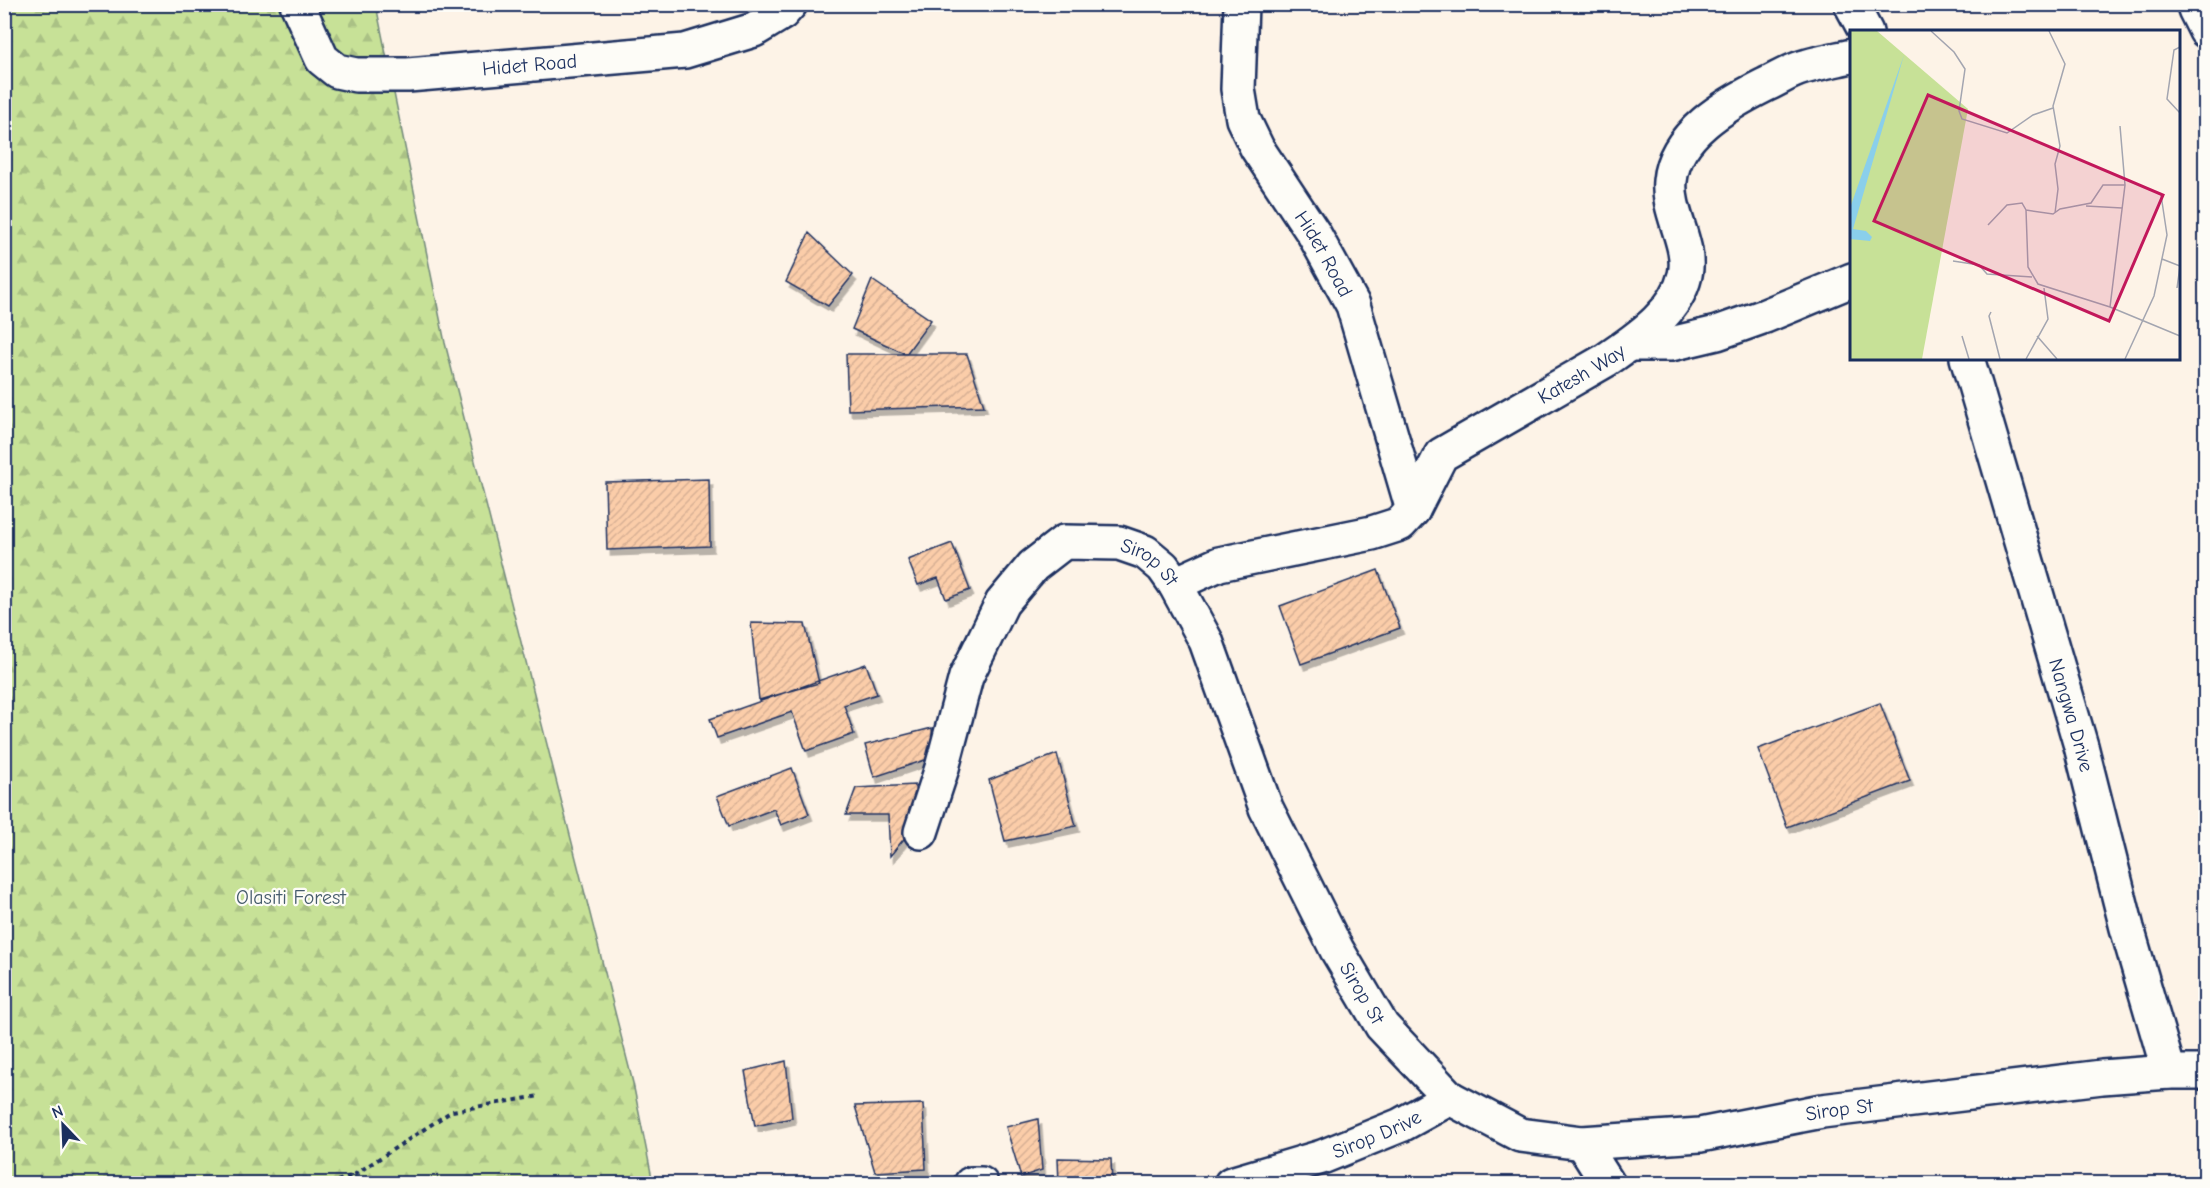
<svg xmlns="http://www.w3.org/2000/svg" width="2210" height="1188" font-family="'Comic Neue',sans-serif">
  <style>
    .forest { fill: url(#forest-firs); stroke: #71887a; stroke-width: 1.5 }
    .building { fill: url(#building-hatch); stroke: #1b2f5e; stroke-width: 1.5; filter: url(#shadow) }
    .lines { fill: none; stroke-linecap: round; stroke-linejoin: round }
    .minor-casing { stroke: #1b2f5e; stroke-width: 38 }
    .path { stroke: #1b2f5e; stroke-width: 4; stroke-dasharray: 4.5 4.5; stroke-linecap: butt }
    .minor { stroke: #fdfcf7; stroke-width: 33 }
    .labels { text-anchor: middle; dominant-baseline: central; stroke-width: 4.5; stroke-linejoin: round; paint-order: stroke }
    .street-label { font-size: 20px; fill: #1b2f5e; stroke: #fdfcf7 }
    .park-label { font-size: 20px; fill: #465c6c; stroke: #fdfcf7 }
    .inset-road { fill: none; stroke: #a3a5b0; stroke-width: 1.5 }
    .view { fill: #c2185b; fill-opacity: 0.15; stroke: #c2185b; stroke-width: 3 }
    .inset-edge { fill: none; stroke: #1b2f5e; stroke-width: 3 }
  </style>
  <defs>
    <pattern id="forest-firs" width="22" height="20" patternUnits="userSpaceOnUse" patternTransform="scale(1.5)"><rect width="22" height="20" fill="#c7e197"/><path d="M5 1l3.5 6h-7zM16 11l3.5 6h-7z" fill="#aac185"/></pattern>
    <pattern id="building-hatch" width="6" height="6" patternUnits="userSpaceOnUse" patternTransform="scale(1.5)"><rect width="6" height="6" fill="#fbcda9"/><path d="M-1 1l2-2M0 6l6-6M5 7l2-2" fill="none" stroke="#d7b094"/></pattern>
    <filter id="shadow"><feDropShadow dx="3.5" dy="6" stdDeviation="0" flood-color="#0004"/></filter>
  </defs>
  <rect width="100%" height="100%" fill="#fdf3e7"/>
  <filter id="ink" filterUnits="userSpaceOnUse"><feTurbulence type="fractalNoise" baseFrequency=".0167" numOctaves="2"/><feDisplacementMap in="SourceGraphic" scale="12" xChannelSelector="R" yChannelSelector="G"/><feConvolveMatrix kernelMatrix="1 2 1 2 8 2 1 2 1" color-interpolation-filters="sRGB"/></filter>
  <g filter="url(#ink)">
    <path class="forest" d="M5,5H376L445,343L633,1083L653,1183L5,1184Z"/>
    <path class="building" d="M809,233L853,275L828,306L786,282Z
      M872,280L931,320L906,354L852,329Z
      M846,354H967L984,406L848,410Z
      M709,479L710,546L607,550L605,482Z
      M952,543L970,590L946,599L938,578L918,585L908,560Z
      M1378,570L1400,628L1301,664L1280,606Z
      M751,623L805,624L819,683L759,700Z
      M866,664L877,694L844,705L854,734L806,751L792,712L717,738L710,719Z
      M1880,703L1910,781L1787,827L1758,749Z
      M932,728L934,757L874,777L865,745Z
      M1057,754L1076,826L1005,841L989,780Z
      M792,768L809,814L781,825L774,809L729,826L717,796Z
      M915,785L916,824L890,856L888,815H846L856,788Z
      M786,1061L792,1118L755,1126L745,1071Z
      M923,1104L926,1169L875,1172L855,1106Z
      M1038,1119L1042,1170L1021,1177L1006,1127Z
      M1058,1158L1111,1159L1112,1184H1059Z"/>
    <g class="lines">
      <defs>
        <g id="minor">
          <path id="s1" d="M297,4L322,59L337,71L356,75H408L685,51L754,30L782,13L790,4"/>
          <path id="s2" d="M1241,4L1238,89L1243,119L1257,148L1314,234L1353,305L1413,510"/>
          <path d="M1851,4L1866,32"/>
          <path d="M2195,9L2206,31"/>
          <path d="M1630,344H1671L1717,333L1765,316L1852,280"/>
          <path id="s3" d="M1967,358L2081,746L2127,928L2169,1072"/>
          <path id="s4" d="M1175,584L1219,564L1372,533L1400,524L1413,510L1441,455L1606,360C1636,339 1676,314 1685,275C1692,245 1667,213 1670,181C1674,134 1727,104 1765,85C1776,80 1787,73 1798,69C1815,63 1834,60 1852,56"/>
          <path id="s5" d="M921,832L942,768L966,677L1002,603L1033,566L1064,542L1119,543L1145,552L1163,567L1175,584L1206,641L1266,808L1337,950L1382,1026L1450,1098L1520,1135L1582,1143L1700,1135L1822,1111L2102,1077L2169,1072H2206"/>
          <path d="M1582,1143L1608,1184"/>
          <path d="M971,1184H981"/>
          <path id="s6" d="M1231,1184L1322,1157L1401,1125L1450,1098"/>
        </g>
      </defs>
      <use href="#minor" class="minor-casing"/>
      <path class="path" d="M329,1184L354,1175L452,1111L540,1096"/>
      <use href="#minor" class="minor"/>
    </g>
  </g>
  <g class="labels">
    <g class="street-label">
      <text stroke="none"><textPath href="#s1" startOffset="273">Hidet Road</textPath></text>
      <text stroke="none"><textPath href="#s2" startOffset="273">Hidet Road</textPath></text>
      <text stroke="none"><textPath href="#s4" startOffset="477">Katesh Way</textPath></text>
      <text stroke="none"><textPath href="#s5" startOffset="423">Sirop St</textPath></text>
      <text stroke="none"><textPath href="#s3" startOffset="372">Nangwa Drive</textPath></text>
      <text stroke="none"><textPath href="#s5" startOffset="909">Sirop St</textPath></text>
      <text stroke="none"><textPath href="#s5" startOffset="1448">Sirop St</textPath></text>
      <text stroke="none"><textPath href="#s6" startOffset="154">Sirop Drive</textPath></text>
    </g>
    <g class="park-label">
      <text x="291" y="897">Olasiti Forest</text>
    </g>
  </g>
  <g transform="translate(1850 30)">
    <rect width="330" height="330" fill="#fdf3e7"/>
    <path d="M0,1H27L118,79L72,329H0Z" fill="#c7e197"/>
    <path d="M54,25L3,199L16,201L22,207L20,211L0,209V178Z" fill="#8acfeb"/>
    <path class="inset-road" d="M81,1L104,22L115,39L109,81L112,89L157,103L183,85L203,78M199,1L215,34L203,76L210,116L205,134L208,159L205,183M330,17L324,20L317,69L330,83M236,176L272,178M176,180L203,184L210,179L241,173L253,155H275M138,195L157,175L172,173L176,180L178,237L188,254L260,277L330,306M312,229L330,236L327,258M103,231L129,235L137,244L182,247M260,277L275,155L270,96M141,282L139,286L150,329M112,306L119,329M187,306L207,329M176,329L198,289L194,258M275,329L304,266L317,205L311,165"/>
    <path class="view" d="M78,65L313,165L259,291L24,191Z"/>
    <rect width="330" height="330" class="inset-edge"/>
  </g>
  <rect width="2210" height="1188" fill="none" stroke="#fdfcf7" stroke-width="24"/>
  <rect x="12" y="12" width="2186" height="1164" fill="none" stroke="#1b2f5e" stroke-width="2" filter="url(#ink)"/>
  <g transform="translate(63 1125) rotate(337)" stroke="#fdfcf7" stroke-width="4.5" paint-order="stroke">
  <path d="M0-4.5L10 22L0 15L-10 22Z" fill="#1b2f5e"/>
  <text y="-9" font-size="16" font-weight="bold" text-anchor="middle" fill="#1b2f5e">N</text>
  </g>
</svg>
